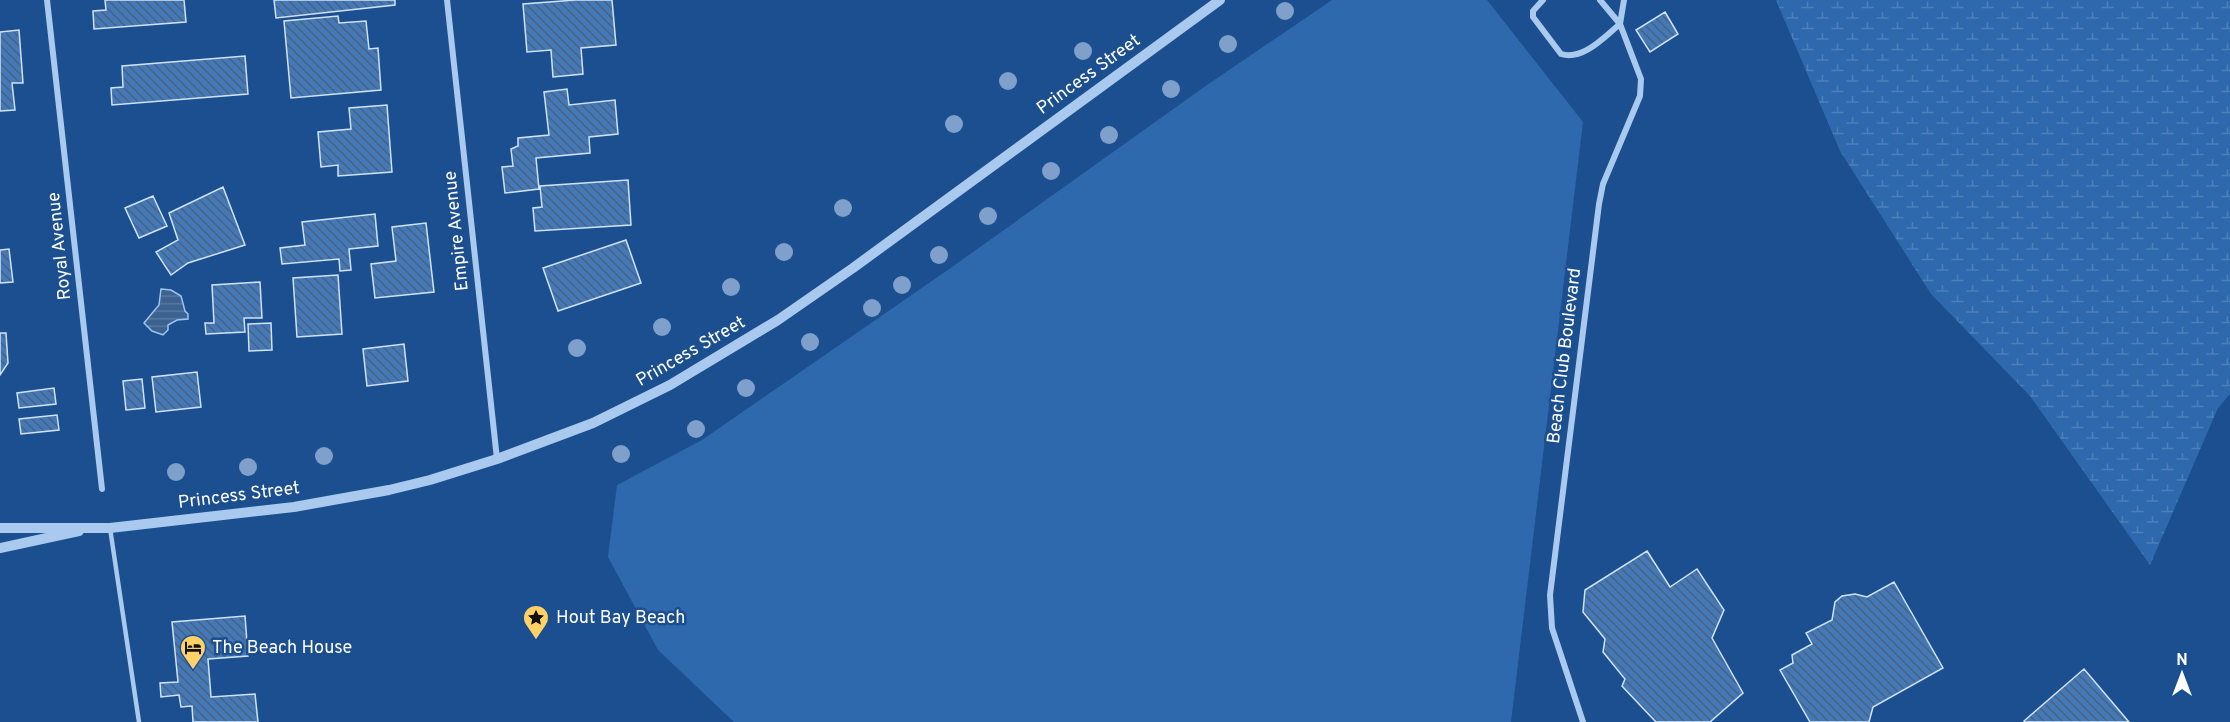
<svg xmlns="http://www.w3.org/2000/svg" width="2230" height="722" font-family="Overpass,sans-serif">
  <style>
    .grass { fill: #2e69ad }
    .wetland { fill: url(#wetland-marsh) }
    .water { fill: url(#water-rules); stroke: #9cc4f0; stroke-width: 1.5 }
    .building { fill: url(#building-back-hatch); stroke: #cfe3fa; stroke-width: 1.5 }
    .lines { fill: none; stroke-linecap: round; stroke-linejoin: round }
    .service { stroke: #a9c9ee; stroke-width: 4.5 }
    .minor { stroke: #a9c9ee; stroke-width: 6 }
    .tertiary { stroke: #a9c9ee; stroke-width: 10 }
    .tree { fill: #7ea0ca }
    .labels { text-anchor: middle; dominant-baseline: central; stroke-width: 5; stroke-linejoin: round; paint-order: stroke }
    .street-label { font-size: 18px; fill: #fff; stroke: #1b4f8f }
    .poi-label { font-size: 18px; fill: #fff; stroke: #1b4f8f; text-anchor: start }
  </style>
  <defs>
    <pattern id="wetland-marsh" width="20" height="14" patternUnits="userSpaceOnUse" patternTransform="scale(1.5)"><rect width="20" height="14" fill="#2e69ad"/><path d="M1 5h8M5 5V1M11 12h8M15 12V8" fill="none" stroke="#4d80b9"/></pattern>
    <pattern id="water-rules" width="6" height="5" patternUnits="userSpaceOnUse" patternTransform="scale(1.5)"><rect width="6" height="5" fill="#3c6290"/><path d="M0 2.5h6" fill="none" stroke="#597aa1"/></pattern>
    <pattern id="building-back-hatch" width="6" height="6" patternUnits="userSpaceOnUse" patternTransform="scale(1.5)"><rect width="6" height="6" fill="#4478b7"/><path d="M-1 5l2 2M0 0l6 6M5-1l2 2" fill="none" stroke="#486282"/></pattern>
  </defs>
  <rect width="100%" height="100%" fill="#1b4f8f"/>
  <path class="grass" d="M1332,0H1487L1583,122L1511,722H734L658,650L608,557L617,485L702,440L952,267L1207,85Z"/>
  <path class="wetland" d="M1776,0H2230V394L2218,408L2150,565L2030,396L1931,294L1840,151Z"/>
  <path class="water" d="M161,289L171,290L181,296L185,311L188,314V319L177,320L168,325V330L163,335L152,331L144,323L159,305Z"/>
  <path class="building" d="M105,0H184L186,22L94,29L93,11L106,10Z
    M274,0H395V5L276,18Z
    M575,0H612L616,45L581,48L583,74L553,77L551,50L527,52L523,4Z
    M1665,12L1678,34L1650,52L1636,30Z
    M338,16L339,23L366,21L369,49L378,48L381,90L291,98L284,21Z
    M19,30L23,83H12L15,110L0,111V32Z
    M245,56L248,94L112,105L111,88L123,87L122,66Z
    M567,89L569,105L615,100L618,134L589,137L590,153L536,158L539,189L505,193L502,167L513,166L511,149L518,146V138L549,135L544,92Z
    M387,105L392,172L338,176V165L321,167L318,132L351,129L349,108Z
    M628,180L631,225L535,231L533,208L542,207L540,186Z
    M223,187L245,245L188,263L171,275L156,252L178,240L169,213Z
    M153,196L167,226L139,238L125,208Z
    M375,214L378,246L349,249L351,270L340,271L339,259L282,264L280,248L305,245L302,222Z
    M426,223L434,292L375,298L371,264L396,261L392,227Z
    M626,240L641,283L558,311L543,268Z
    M9,249L13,282L0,283V250Z
    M338,275L342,334L297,337L293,278Z
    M260,282L262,318H244L245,332L206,334L205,323H214L212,285Z
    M271,323L272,350L249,351L248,324Z
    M0,333H6L8,363L0,375Z
    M404,344L408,381L367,386L363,349Z
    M197,372L201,407L156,412L152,377Z
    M142,379L145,408L126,410L123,381Z
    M54,388L56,404L19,408L17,393Z
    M57,415L59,430L21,434L19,419Z
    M1647,551L1670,587L1697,569L1724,610L1712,638L1743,693L1710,722H1656L1622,686L1625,679L1603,652L1605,639L1583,612L1585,590Z
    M1894,582L1943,668L1873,707L1869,722H1810L1780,670L1793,663L1792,655L1812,644L1806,633L1832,620L1835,602L1842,596L1855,594L1867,597Z
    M245,616L248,656L208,659L211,697L255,694L258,722H193L192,706L181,707L179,695L161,697L160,683L178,682L172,622Z
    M2084,669L2129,722H2024V721Z"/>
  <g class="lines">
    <path class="service" d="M110,528L139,722"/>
    <path class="minor" d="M47,0L102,489
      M447,0L497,459
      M1543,0L1533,11V17L1561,54C1583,61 1604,37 1620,24
      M1600,0L1620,24
      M1583,722L1552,628L1550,595L1599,204L1603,184L1640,96L1641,79L1620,24L1624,0"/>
    <path class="tertiary" d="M0,528H110L294,507L389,490L430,480L497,459L593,423L670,385L778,320L853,268L1220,0
      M0,548L79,531"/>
  </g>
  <g class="tree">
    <circle cx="1285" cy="11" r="9"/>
    <circle cx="1228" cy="44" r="9"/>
    <circle cx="1083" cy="51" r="9"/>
    <circle cx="1008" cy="81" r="9"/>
    <circle cx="1171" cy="89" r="9"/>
    <circle cx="954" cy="124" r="9"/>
    <circle cx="1109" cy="135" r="9"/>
    <circle cx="1051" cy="171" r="9"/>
    <circle cx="843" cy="208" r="9"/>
    <circle cx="988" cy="216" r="9"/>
    <circle cx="784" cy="252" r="9"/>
    <circle cx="939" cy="255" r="9"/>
    <circle cx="902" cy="285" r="9"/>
    <circle cx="731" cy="287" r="9"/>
    <circle cx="872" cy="308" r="9"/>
    <circle cx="662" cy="327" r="9"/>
    <circle cx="810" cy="342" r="9"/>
    <circle cx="577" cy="348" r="9"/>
    <circle cx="746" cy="388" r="9"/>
    <circle cx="696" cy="429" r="9"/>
    <circle cx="621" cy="454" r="9"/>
    <circle cx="324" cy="456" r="9"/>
    <circle cx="248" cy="467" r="9"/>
    <circle cx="176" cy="472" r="9"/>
  </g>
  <defs>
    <symbol id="sight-pin" viewBox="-11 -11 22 30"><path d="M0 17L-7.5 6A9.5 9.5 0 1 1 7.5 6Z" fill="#ffd166" stroke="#1b4f8f"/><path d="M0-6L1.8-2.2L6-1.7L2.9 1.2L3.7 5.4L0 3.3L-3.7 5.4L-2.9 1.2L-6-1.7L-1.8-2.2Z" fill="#111"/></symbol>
    <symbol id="hotel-pin" viewBox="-11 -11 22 30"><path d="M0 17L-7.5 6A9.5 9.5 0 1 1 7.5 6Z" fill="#ffd166" stroke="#1b4f8f"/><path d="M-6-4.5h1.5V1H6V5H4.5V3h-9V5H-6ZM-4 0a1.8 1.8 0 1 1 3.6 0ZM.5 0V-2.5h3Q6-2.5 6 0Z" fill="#111"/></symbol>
  </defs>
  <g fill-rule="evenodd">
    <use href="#sight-pin" x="521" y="603" width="30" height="40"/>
    <use href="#hotel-pin" x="178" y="633" width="30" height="40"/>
  </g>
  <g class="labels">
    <g class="street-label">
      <text transform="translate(1089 75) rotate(-36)">Princess Street</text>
      <text transform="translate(457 231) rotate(-96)">Empire Avenue</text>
      <text transform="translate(60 246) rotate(-96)">Royal Avenue</text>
      <text transform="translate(691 352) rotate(-30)">Princess Street</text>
      <text transform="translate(1565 356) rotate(-83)">Beach Club Boulevard</text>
      <text transform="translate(239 496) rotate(-7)">Princess Street</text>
    </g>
    <g class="poi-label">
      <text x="556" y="618">Hout Bay Beach</text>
      <text x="212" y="648">The Beach House</text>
    </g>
  </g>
  <g transform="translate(2182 674)" stroke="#1b4f8f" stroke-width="4.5" paint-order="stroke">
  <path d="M0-4.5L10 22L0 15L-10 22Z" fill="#ffffff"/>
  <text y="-9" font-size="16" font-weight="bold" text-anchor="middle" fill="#ffffff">N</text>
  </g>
</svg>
